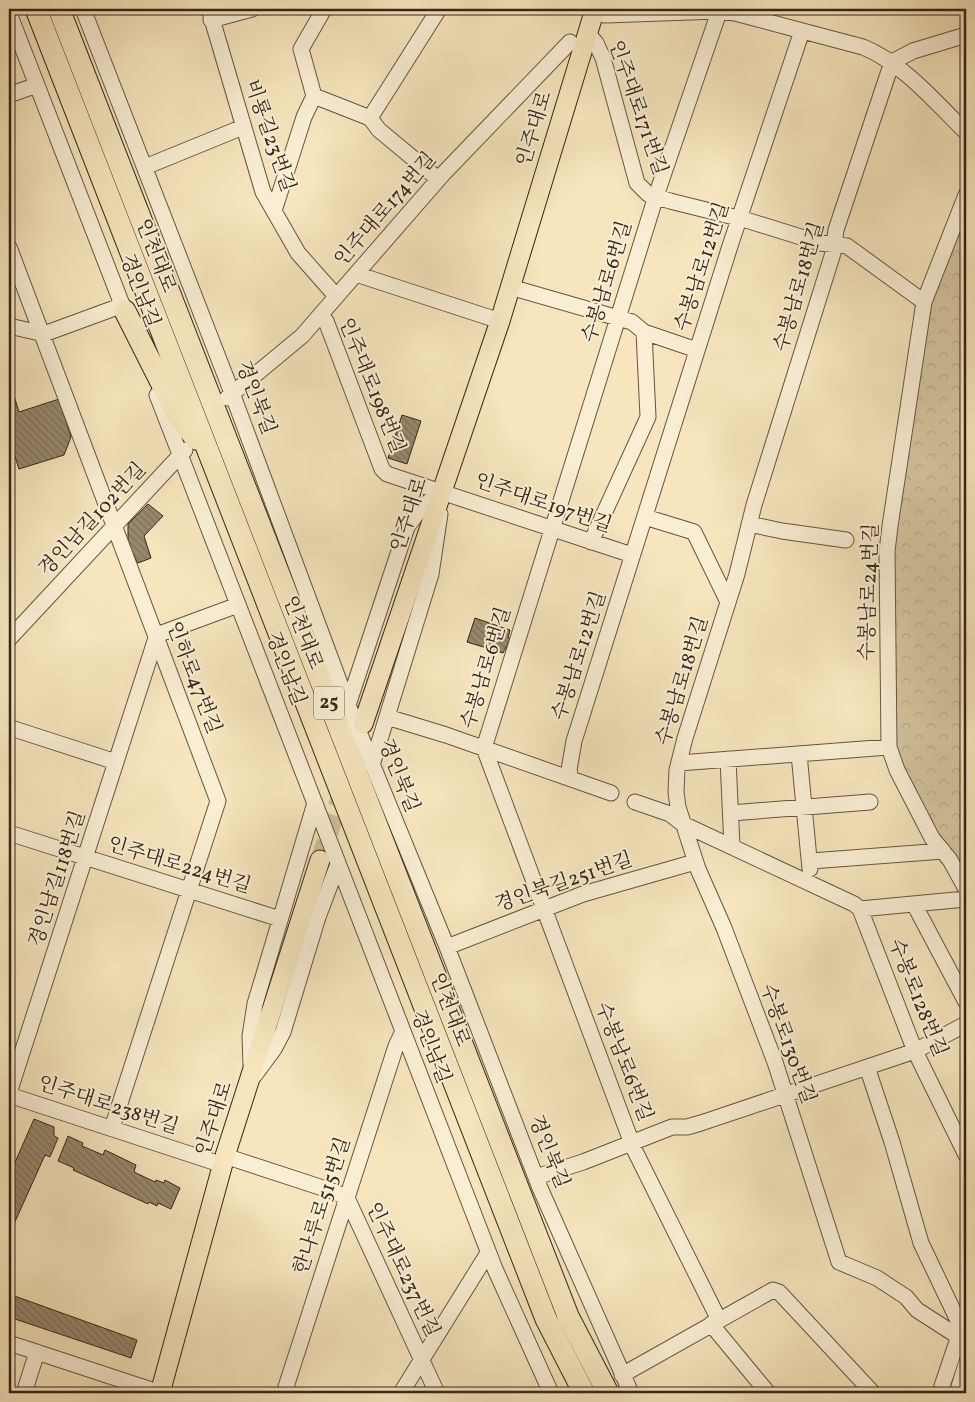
<svg xmlns="http://www.w3.org/2000/svg" width="975" height="1402" font-family="Vollkorn,'Noto Serif KR',serif">
  <style>
    .forest { fill: url(#forest-crowns); stroke: #84765c }
    .building { fill: url(#building-back-hatch); stroke: #332618 }
    .lines { fill: none; stroke-linecap: round; stroke-linejoin: round }
    .major-tunnel { stroke: #cfbf9c; stroke-width: 19; stroke-dasharray: 19 9; stroke-linecap: butt }
    .minor-casing { stroke: #645641; stroke-width: 17 }
    .major-casing { stroke: #332618; stroke-width: 21 }
    .highway-casing { stroke: #332618; stroke-width: 23 }
    .minor { stroke: #f9eed4; stroke-width: 15 }
    .major { stroke: #f6e5bd; stroke-width: 19 }
    .highway { stroke: #f6e5bd; stroke-width: 21 }
    .labels { text-anchor: middle; dominant-baseline: central; stroke-width: 4; stroke-linejoin: round; paint-order: stroke }
    .shield { fill: #f9eed4; stroke: #6e6250; stroke-width: 1 }
    .shield-label { font-size: 19px; font-weight: bold; fill: #332618 }
    .street-label { font-size: 20px; fill: #332618; stroke: #f9eed4 }
  </style>
  <defs>
    <pattern id="forest-crowns" width="20" height="18" patternUnits="userSpaceOnUse" patternTransform="scale(1.25)"><rect width="20" height="18" fill="#d5c5a1"/><path d="M2 6a3 3 0 1 1 6 0M12 15a3 3 0 1 1 6 0" fill="none" stroke="#b7a98a"/></pattern>
    <pattern id="building-back-hatch" width="6" height="6" patternUnits="userSpaceOnUse" patternTransform="scale(1.25)"><rect width="6" height="6" fill="#98896e"/><path d="M-1 5l2 2M0 0l6 6M5-1l2 2" fill="none" stroke="#7d7059"/></pattern>
  </defs>
  <rect width="100%" height="100%" fill="#f6e5bd"/>
  <filter id="stains"><feTurbulence type="fractalNoise" baseFrequency=".004" numOctaves="4"/><feColorMatrix values="0 0 0 0 .2 0 0 0 0 .09 0 0 0 0 .02 0 0 0 .5 -.17"/></filter>
  <radialGradient id="worn" r=".72"><stop offset=".6" stop-color="#630" stop-opacity="0"/><stop offset="1" stop-color="#630" stop-opacity=".3"/></radialGradient>
  <path class="forest" d="M966,210V886L889,747V582L926,302Z"/>
  <path class="building" d="M12,389L19,412L59,399L71,437L64,455L19,469L9,439V390Z
    M402,415L421,421L407,464L388,458Z
    M148,504L163,516L144,536L151,558L138,563L128,545V524Z
    M475,618L510,630L508,638H511L503,653L467,642Z
    M34,1119L54,1127V1136L58,1138L50,1157L45,1155L9,1235V1176Z
    M68,1136L83,1143L82,1146L103,1155L105,1150L136,1165L134,1172L155,1182L156,1180L164,1183L165,1180L180,1188L171,1209L158,1203L157,1206L149,1202L148,1204L73,1170L74,1168L58,1161Z
    M9,1294L137,1340L131,1358L9,1317Z"/>
  <g class="lines">
    <path class="major-tunnel" d="M320,860L355,752"/>
    <defs>
      <path id="minor" d="M83,9L232,393L348,705L447,947L540,1188L631,1393
        M209,9L263,192L298,253L336,296
        M9,13L128,320
        M594,13L606,15L718,11L735,13L863,47C904,64 935,102 966,132
        M211,20L252,9
        M588,34L596,43L603,58L637,183L648,194L670,201L746,220L820,243L847,246L924,302
        M9,95L37,85
        M314,96L370,118L379,130L438,179
        M370,118L439,9
        M145,167L243,127
        M966,195L924,302L890,526L887,551L889,747L897,770L932,838L950,860L966,889
        M274,211L304,117L314,96L301,49L324,9
        M9,247L218,801L112,1128
        M356,274L500,321
        M510,287L632,322L644,332L697,350
        M320,315L326,321L382,469L387,474L632,555
        M9,326L44,334L123,305
        M157,395L495,1269L551,1393
        M227,398L302,336L443,174L570,42
        M645,517L694,532L728,602
        M749,524L782,531L846,540
        M591,542L648,417L644,332
        M9,639L185,450
        M348,705L407,527L422,507L442,491
        M387,717L446,735L611,793
        M14,729L116,762
        M799,754L810,869
        M728,759L732,847
        M679,763L889,747
        M372,765L431,574L440,514
        M571,779L569,770L574,741L730,246L802,31
        M635,802L670,814L683,824L854,904L860,909L966,899
        M731,813L870,802
        M9,833L280,919
        M811,861L943,851
        M914,904L966,1002
        M860,909L915,1051L966,1155
        M447,947L583,894L695,862
        M251,1065L250,1036L255,1004L315,803
        M867,1067L892,1142L921,1243L962,1329
        M254,1076L274,1049L283,1032L318,917L338,864
        M9,1093L156,638L162,633L238,605
        M9,1095L223,1165
        M225,1156L335,1192L347,1198L437,1393
        M536,1177L583,1162L672,1127H687L701,1123L915,1051L966,1024
        M719,1320L634,1149L484,748L656,196L720,9
        M711,1324L768,1393
        M959,1337L917,1310L906,1297L877,1278L839,1262L775,1062L724,928L698,869L678,807L676,792L677,770L685,738L737,574L754,505L833,253L836,230L892,62L913,51L966,35
        M9,1343L161,1393
        M622,1375L773,1290L779,1292L873,1393
        M24,1393L37,1352
        M284,1393L396,1046L403,1031
        M401,1393L488,1253
        M941,1393L942,1386L962,1327
        M957,1393L966,1364"/>
      <path id="major" d="M363,724L500,321L595,9
        M160,1393L225,1156L320,860"/>
      <path id="highway" d="M36,9L546,1319L584,1393
        M59,9L568,1316L608,1393
        M125,311L178,416L196,439"/>
    </defs>
    <use href="#minor" class="minor-casing"/>
    <use href="#major" class="major-casing"/>
    <use href="#highway" class="highway-casing"/>
    <use href="#minor" class="minor"/>
    <use href="#major" class="major"/>
    <use href="#highway" class="highway"/>
  </g>
  <g class="labels">
    <rect class="shield" x="314" y="686.5" width="30" height="33" rx="4"/>
    <g class="shield-label">
      <text x="329" y="703">25</text>
    </g>
    <g class="street-label">
      <text transform="translate(637 108) rotate(71)">인주대로171번길</text>
      <text transform="translate(535 129) rotate(-73)">인주대로</text>
      <text transform="translate(269 136) rotate(71)">비룡길23번길</text>
      <text transform="translate(386 210) rotate(-49)">인주대로174번길</text>
      <text transform="translate(155 256) rotate(69)">인천대로</text>
      <text transform="translate(703 267) rotate(-72)">수봉남로12번길</text>
      <text transform="translate(608 282) rotate(-73)">수봉남로6번길</text>
      <text transform="translate(800 287) rotate(-74)">수봉남로18번길</text>
      <text transform="translate(139 291) rotate(69)">경인남길</text>
      <text transform="translate(371 386) rotate(68)">인주대로198번길</text>
      <text transform="translate(255 398) rotate(69)">경인북길</text>
      <text transform="translate(543 504) rotate(19)">인주대로197번길</text>
      <text transform="translate(410 515) rotate(-72)">인주대로</text>
      <text transform="translate(93 520) rotate(-47)">경인남길102번길</text>
      <text transform="translate(870 592) rotate(-88)">수봉남로24번길</text>
      <text transform="translate(302 633) rotate(69)">인천대로</text>
      <text transform="translate(580 656) rotate(-72)">수봉남로12번길</text>
      <text transform="translate(487 668) rotate(-73)">수봉남로6번길</text>
      <text transform="translate(285 669) rotate(69)">경인남길</text>
      <text transform="translate(193 678) rotate(69)">인하로47번길</text>
      <text transform="translate(683 681) rotate(-73)">수봉남로18번길</text>
      <text transform="translate(398 776) rotate(68)">경인북길</text>
      <text transform="translate(179 866) rotate(17)">인주대로224번길</text>
      <text transform="translate(58 879) rotate(-72)">경인남길118번길</text>
      <text transform="translate(564 883) rotate(-19)">경인북길251번길</text>
      <text transform="translate(917 998) rotate(68)">수봉로128번길</text>
      <text transform="translate(449 1010) rotate(69)">인천대로</text>
      <text transform="translate(787 1044) rotate(70)">수봉로130번길</text>
      <text transform="translate(430 1047) rotate(69)">경인남길</text>
      <text transform="translate(623 1062) rotate(69)">수봉남로6번길</text>
      <text transform="translate(108 1106) rotate(18)">인주대로238번길</text>
      <text transform="translate(215 1119) rotate(-72)">인주대로</text>
      <text transform="translate(548 1152) rotate(68)">경인북길</text>
      <text transform="translate(323 1206) rotate(-72)">한나루로515번길</text>
      <text transform="translate(402 1270) rotate(65)">인주대로237번길</text>
    </g>
  </g>
  <rect width="975" height="1402" fill="none" stroke="#f6e5bd" stroke-width="30"/>
  <rect x="10" y="10" width="955" height="1382" fill="none" stroke="#332618" stroke-width="2.5"/>
  <rect x="15" y="15" width="945" height="1372" fill="none" stroke="#332618"/>
  <rect width="100%" height="100%" filter="url(#stains)"/>
  <rect width="100%" height="100%" fill="url(#worn)"/>
</svg>
